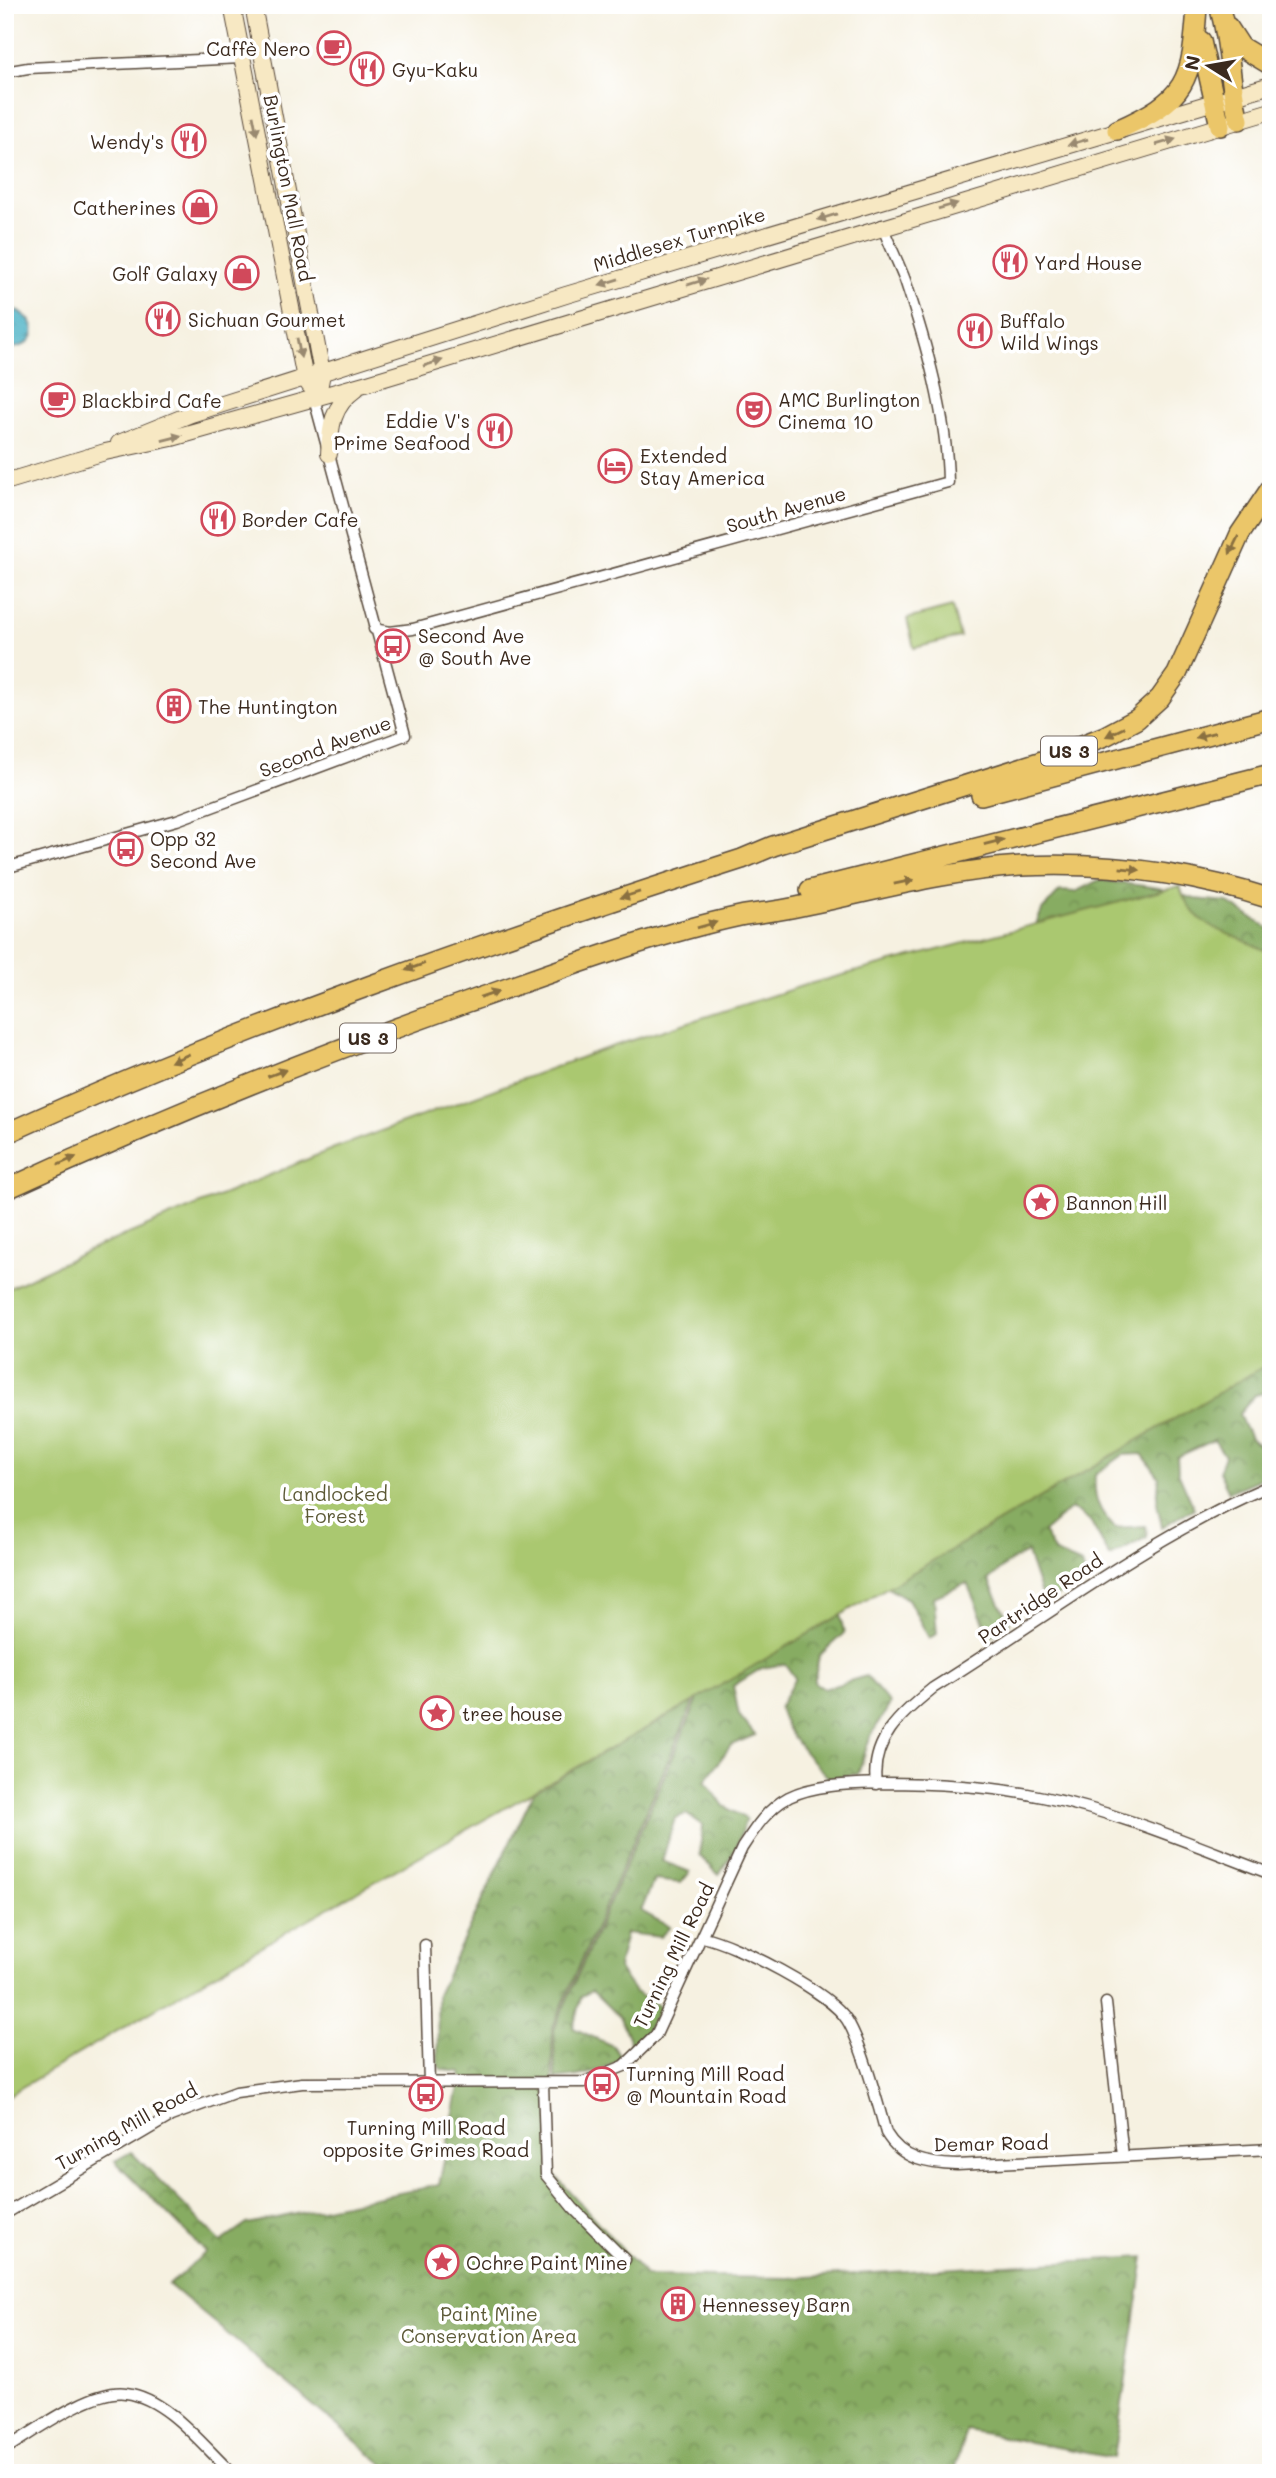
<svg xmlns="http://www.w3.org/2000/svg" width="1276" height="2478" font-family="Mali,sans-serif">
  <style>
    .forest { fill: url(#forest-crowns); stroke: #616b40; stroke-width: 2 }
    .park { fill: #aac86f; stroke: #727946; stroke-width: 2 }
    .water { fill: url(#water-ripples); stroke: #406c70; stroke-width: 2 }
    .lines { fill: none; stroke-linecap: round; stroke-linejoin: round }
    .minor-casing { stroke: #57483b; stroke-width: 13 }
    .secondary-casing { stroke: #57483b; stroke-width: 18 }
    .motorway-casing { stroke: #57483b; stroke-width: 22 }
    .minor { stroke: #fff; stroke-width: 10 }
    .secondary { stroke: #f7e8c3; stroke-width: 16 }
    .motorway { stroke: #ebc669; stroke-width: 19 }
    .oneway { fill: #998970 }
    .oneway2 { fill: #8a7040 }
    .labels { text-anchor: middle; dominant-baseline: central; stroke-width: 7; stroke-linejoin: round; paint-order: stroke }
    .shield { fill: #fff; stroke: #766a62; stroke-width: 2 }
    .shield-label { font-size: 18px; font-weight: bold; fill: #3b2a1e }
    .poi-label { font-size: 19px; fill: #3b2a1e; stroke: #fff; text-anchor: start }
    .street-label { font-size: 19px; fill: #3b2a1e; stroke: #fff }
    .park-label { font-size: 19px; fill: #5c5936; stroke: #fff }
  </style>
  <defs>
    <pattern id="forest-crowns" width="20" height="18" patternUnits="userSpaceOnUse" patternTransform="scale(1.75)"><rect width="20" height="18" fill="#87ac62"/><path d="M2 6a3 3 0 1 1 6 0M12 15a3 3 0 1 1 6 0" fill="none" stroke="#708c50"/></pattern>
    <pattern id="water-ripples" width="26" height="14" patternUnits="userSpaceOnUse" patternTransform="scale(1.75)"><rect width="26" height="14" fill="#45afc3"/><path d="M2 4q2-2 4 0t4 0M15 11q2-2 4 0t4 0" fill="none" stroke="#3b8f9e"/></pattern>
  </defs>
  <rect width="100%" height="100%" fill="#fff"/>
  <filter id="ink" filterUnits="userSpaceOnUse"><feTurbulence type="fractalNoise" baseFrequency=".0143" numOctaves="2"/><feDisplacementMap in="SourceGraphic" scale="14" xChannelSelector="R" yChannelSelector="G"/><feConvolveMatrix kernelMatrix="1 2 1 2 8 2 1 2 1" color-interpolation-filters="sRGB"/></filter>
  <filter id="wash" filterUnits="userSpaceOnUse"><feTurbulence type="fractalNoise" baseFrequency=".00686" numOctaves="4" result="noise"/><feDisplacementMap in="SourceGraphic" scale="28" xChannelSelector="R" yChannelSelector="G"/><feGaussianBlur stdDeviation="1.57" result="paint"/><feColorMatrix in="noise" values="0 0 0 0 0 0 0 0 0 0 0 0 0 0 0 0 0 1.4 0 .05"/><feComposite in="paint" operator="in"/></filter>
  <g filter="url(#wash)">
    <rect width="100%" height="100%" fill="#f6f1e1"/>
    <path class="forest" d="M1099,880L1159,888L1195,899L1227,902L1271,930V1391L1255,1395L1239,1414C1245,1429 1251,1448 1271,1447V1474L1229,1492L1219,1472L1225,1456L1214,1440L1177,1457L1178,1472L1194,1508L1162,1527L1157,1503L1159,1477L1142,1454L1123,1455L1095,1475C1093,1498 1099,1512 1115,1528L1146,1526L1147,1537L1110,1557L1091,1522L1071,1508L1043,1532L1055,1553L1082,1564L1086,1579L1044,1603L1027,1553L1012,1560L988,1580L1010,1623L990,1637L967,1583L934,1597L937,1634L929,1638L908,1599L884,1586L839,1610L844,1633L819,1656L814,1682L824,1689L866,1676L890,1704L870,1737L858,1774L829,1778C808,1757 788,1737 779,1708L795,1678L785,1664L762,1668L733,1686L739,1715L755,1735L731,1745L705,1781L724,1806L746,1819L737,1846L719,1875L700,1856L702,1825L686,1814L675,1818L662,1861L690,1872L681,1883L654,1880L641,1911L670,1927L660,1937L626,1933L618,1968L635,1992L661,2007L640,2041L632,2047L620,2018L592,1991L581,1996L573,2028L613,2046L622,2058C599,2072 582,2077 555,2079L554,2030L696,1703L892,1271L1042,910L1060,891L1075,892Z
      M694,1701L552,2029L553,2173L646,2276L789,2278L1144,2257L1114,2458L966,2430L953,2473H394L169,2285L206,2252L115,2161L131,2152L221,2242L247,2224L439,2185L462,2072L442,2070L438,2065L437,1995L534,1792Z"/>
    <path class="park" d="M952,607L960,637L914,648L907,619Z
      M1180,886C1192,932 1236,932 1271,954V1362L694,1701L265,1944L5,2097V1290L83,1253L332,1149L601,1050L805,985Z"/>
    <path class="water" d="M5,307C40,314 46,347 5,349Z"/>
  </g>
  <g filter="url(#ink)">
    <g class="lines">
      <defs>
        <path id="minor" d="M5,72L28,68L242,58
          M374,629L390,632L413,629L948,482C947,416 926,343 905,280C898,262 889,244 882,225
          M5,868L177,820L405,735L316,406L318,396
          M876,1784C870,1740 902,1713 933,1688C1044,1619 1149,1537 1271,1485
          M703,1937C736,1944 830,1992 847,2020C862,2044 878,2104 886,2133C902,2160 928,2164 957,2165L1271,2149
          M425,1945L429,2083
          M1106,2003L1123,2156
          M543,2083L546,2175L573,2208L625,2260
          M5,2214L171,2116L236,2092L302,2083L584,2082L624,2066L656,2035L742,1848C755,1828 767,1809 789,1797C815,1784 854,1784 884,1783C937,1783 990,1786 1043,1797C1121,1813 1196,1846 1271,1874
          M5,2449C34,2432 92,2388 126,2393C167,2398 203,2446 232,2473"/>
        <path id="secondary" d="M232,5L305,379L310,386
          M253,5L322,373L320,384
          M119,443L191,414L566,295L1271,85
          M329,454C330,427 332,406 356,389
          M5,482L105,452L172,438L368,383L1271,111"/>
        <path id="motorway" d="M1221,13C1231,49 1229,84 1239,120
          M1228,27L1241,47L1271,65
          M1201,41L1220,126
          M1117,130C1187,99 1192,82 1197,7
          M981,795L1271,718
          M810,890L1271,774
          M5,1134C245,1025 492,939 742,859L773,846L1039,762L1105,736L1137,719L1160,698L1177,674L1240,534L1271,488
          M5,1190C156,1120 311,1058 468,1002C557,971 648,936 740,916C755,913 771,912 786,909C865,894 940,871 1021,866C1106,862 1191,873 1271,899"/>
      </defs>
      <use href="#minor" class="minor-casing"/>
      <use href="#secondary" class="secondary-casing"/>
      <use href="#motorway" class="motorway-casing"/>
      <use href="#minor" class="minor"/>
      <use href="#secondary" class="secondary"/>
      <use href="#motorway" class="motorway"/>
    </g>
    <defs><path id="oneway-solid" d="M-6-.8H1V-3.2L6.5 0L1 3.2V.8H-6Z" transform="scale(1.75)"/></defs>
    <g class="oneway">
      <use href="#oneway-solid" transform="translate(255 125) rotate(79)"/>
      <use href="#oneway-solid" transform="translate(1078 142) rotate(164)"/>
      <use href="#oneway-solid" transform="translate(1166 142) rotate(-16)"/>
      <use href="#oneway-solid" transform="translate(948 206) rotate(-16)"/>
      <use href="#oneway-solid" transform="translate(827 217) rotate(163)"/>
      <use href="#oneway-solid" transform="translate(609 282) rotate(163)"/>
      <use href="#oneway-solid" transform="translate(697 282) rotate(-17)"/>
      <use href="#oneway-solid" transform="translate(299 348) rotate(79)"/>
      <use href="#oneway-solid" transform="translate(433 363) rotate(-17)"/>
      <use href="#oneway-solid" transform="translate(172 438) rotate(-14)"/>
    </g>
    <g class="oneway2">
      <use href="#oneway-solid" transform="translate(1234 545) rotate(116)"/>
      <use href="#oneway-solid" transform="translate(1115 732) rotate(154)"/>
      <use href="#oneway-solid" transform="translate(1205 735) rotate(165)"/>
      <use href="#oneway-solid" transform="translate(994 842) rotate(-14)"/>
      <use href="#oneway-solid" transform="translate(1130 869) rotate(6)"/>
      <use href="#oneway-solid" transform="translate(904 882) rotate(-12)"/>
      <use href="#oneway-solid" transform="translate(630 895) rotate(163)"/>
      <use href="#oneway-solid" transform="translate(707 925) rotate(-16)"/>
      <use href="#oneway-solid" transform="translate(415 967) rotate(160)"/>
      <use href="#oneway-solid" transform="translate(490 994) rotate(-19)"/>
      <use href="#oneway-solid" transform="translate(180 1058) rotate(157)"/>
      <use href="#oneway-solid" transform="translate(277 1073) rotate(-21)"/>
      <use href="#oneway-solid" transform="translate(67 1161) rotate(-24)"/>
    </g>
  </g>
  <defs>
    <symbol id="cafe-ring" viewBox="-11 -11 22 22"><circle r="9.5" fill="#fff" stroke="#d1495b" stroke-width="1.5"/><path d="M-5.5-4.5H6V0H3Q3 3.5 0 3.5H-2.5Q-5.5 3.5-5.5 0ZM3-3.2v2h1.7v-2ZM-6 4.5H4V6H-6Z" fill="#d1495b"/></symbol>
    <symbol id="restaurant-ring" viewBox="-11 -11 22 22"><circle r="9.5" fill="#fff" stroke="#d1495b" stroke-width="1.5"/><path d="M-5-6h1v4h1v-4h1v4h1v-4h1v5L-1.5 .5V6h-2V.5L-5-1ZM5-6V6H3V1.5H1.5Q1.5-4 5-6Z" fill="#d1495b"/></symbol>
    <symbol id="shop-ring" viewBox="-11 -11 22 22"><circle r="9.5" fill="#fff" stroke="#d1495b" stroke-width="1.5"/><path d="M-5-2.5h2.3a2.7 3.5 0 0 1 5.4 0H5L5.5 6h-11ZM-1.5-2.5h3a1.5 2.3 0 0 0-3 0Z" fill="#d1495b"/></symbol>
    <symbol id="theatre-ring" viewBox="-11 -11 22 22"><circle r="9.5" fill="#fff" stroke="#d1495b" stroke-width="1.5"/><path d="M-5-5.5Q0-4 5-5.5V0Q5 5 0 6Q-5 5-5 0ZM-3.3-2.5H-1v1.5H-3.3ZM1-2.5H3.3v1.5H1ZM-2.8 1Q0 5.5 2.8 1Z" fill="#d1495b"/></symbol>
    <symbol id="hotel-ring" viewBox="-11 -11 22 22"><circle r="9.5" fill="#fff" stroke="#d1495b" stroke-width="1.5"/><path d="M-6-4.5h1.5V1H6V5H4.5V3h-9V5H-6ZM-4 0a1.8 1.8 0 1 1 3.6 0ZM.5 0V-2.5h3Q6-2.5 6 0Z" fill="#d1495b"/></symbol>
    <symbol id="bus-ring" viewBox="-11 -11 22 22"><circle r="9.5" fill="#fff" stroke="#d1495b" stroke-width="1.5"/><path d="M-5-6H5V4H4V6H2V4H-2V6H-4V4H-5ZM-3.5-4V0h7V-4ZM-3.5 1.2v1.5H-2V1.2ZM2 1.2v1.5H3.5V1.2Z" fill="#d1495b"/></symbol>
    <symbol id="building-ring" viewBox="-11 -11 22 22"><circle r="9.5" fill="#fff" stroke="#d1495b" stroke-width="1.5"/><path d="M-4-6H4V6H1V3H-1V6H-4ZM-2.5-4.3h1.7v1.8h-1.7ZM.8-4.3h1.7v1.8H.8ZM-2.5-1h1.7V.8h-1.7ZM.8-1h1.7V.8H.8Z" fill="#d1495b"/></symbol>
    <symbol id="sight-ring" viewBox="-11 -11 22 22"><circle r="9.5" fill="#fff" stroke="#d1495b" stroke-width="1.5"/><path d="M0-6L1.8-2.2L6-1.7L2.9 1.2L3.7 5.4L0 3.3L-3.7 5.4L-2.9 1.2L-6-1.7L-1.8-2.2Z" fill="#d1495b"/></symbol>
  </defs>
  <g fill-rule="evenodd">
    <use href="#cafe-ring" x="315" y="29" width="38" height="38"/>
    <use href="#restaurant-ring" x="348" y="50" width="38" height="38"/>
    <use href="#restaurant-ring" x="170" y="122" width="38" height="38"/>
    <use href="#shop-ring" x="181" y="188" width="38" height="38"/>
    <use href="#restaurant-ring" x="991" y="243" width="38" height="38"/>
    <use href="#shop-ring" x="223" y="254" width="38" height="38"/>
    <use href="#restaurant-ring" x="144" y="300" width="38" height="38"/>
    <use href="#restaurant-ring" x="956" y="312" width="38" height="38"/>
    <use href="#cafe-ring" x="39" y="381" width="38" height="38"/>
    <use href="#theatre-ring" x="735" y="391" width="38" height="38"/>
    <use href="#restaurant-ring" x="476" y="412" width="38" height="38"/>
    <use href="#hotel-ring" x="596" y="447" width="38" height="38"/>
    <use href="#restaurant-ring" x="199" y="500" width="38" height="38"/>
    <use href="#bus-ring" x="374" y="627" width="38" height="38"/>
    <use href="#building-ring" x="155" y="687" width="38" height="38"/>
    <use href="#bus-ring" x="107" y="830" width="38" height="38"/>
    <use href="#sight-ring" x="1022" y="1183" width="38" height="38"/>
    <use href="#sight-ring" x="418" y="1694" width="38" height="38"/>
    <use href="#bus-ring" x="583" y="2065" width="38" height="38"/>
    <use href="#bus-ring" x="407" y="2075" width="38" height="38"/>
    <use href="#sight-ring" x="423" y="2243" width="38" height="38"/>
    <use href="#building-ring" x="659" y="2285" width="38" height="38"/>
  </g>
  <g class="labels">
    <g class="shield">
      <rect x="1041" y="736.5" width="56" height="29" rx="5"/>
      <rect x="340" y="1023.5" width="56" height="29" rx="5"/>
    </g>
    <g class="shield-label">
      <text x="1069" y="751">US 3</text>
      <text x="368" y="1038">US 3</text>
    </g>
    <g class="poi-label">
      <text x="310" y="48" text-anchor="end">Caffè Nero</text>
      <text x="392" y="69">Gyu-Kaku</text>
      <text x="164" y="141" text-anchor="end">Wendy's</text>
      <text x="176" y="207" text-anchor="end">Catherines</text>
      <text x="1034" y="262">Yard House</text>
      <text x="218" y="273" text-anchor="end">Golf Galaxy</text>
      <text x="188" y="319">Sichuan Gourmet</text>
      <text x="1000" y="320">Buffalo<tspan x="1000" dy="22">Wild Wings</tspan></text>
      <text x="778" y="399">AMC Burlington<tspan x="778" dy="22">Cinema 10</tspan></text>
      <text x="82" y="400">Blackbird Cafe</text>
      <text x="470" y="420" text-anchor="end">Eddie V's<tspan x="470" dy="22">Prime Seafood</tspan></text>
      <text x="640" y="455">Extended<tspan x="640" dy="22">Stay America</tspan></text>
      <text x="242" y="519">Border Cafe</text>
      <text x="418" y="635">Second Ave<tspan x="418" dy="22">@ South Ave</tspan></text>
      <text x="198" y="706">The Huntington</text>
      <text x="150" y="838">Opp 32<tspan x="150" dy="22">Second Ave</tspan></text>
      <text x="1066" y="1202">Bannon Hill</text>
      <text x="462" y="1713">tree house</text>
      <text x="626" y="2073">Turning Mill Road<tspan x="626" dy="22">@ Mountain Road</tspan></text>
      <text x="426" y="2127" text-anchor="middle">Turning Mill Road<tspan x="426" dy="22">opposite Grimes Road</tspan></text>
      <text x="466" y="2262">Ochre Paint Mine</text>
      <text x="702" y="2304">Hennessey Barn</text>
    </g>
    <g class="street-label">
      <text transform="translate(289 188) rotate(79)">Burlington Mall Road</text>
      <text transform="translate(679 239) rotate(-17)">Middlesex Turnpike</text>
      <text transform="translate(786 509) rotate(-16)">South Avenue</text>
      <text transform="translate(325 746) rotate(-21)">Second Avenue</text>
      <text transform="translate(1040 1598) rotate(-34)">Partridge Road</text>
      <text transform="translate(673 1955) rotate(-64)">Turning Mill Road</text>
      <text transform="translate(126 2126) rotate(-29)">Turning Mill Road</text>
      <text transform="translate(991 2143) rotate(-1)">Demar Road</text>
    </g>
    <g class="park-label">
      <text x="335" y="1493">Landlocked<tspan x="335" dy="22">Forest</tspan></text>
      <text x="489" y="2313">Paint Mine<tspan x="489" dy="22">Conservation Area</tspan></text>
    </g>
  </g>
  <rect width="1276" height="2478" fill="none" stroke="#fff" stroke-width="28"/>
  <g transform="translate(1209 66) rotate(281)" stroke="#ffffff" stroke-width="5" paint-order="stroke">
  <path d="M0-5L12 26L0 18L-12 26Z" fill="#3b2a1e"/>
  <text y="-10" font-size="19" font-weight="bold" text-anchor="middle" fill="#3b2a1e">N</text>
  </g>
</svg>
